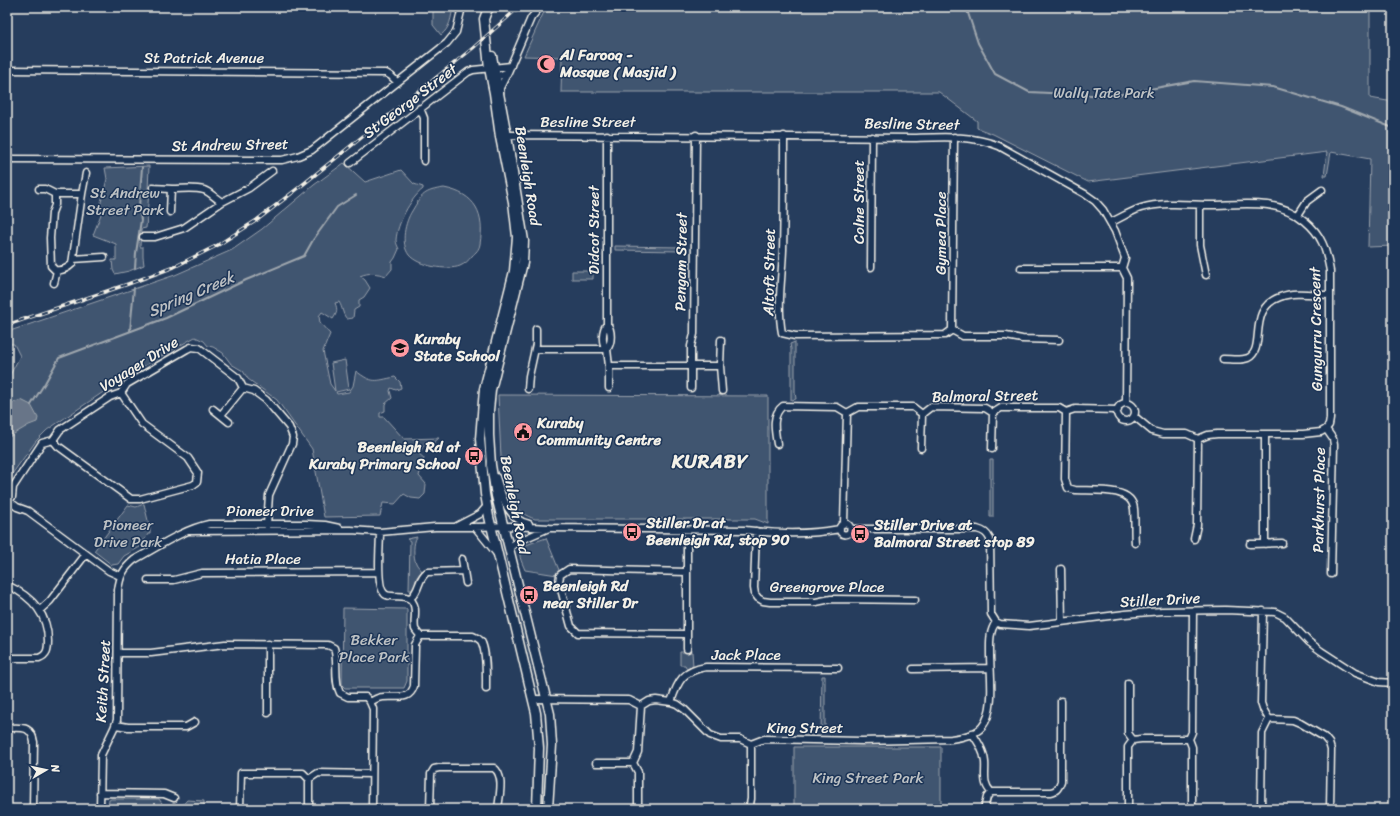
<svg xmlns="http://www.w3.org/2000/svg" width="1400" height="816" font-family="Sriracha,sans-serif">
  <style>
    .green { fill: #40546f; stroke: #9aa2ac }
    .water { fill: #677588; stroke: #9fa7ae }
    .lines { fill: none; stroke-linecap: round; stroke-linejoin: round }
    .stream { stroke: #9fa7ae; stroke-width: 2 }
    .minor-casing { stroke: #f4f1e8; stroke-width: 9 }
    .major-casing { stroke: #f4f1e8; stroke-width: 11 }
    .minor { stroke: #1d3557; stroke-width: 6 }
    .major { stroke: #1d3557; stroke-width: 8 }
    .rail-casing { stroke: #f4f1e8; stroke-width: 3.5 }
    .rail { stroke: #1d3557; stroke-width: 2; stroke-dasharray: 6; stroke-linecap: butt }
    .labels { text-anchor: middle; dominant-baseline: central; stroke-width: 3; stroke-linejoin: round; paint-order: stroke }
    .poi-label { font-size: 15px; font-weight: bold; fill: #f4f1e8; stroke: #1d3557; text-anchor: start }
    .street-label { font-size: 15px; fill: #f4f1e8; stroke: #1d3557 }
    .park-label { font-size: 15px; fill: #bec2c4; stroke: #1d3557 }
    .water-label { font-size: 16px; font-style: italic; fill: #bcbfc2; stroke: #1d3557 }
    .district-label { font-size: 19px; font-weight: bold; letter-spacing: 1px; fill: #f4f1e8; stroke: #1d3557 }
  </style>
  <rect width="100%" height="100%" fill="#263d5d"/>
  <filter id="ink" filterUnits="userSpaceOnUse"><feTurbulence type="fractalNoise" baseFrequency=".025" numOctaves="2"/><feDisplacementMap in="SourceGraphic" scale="8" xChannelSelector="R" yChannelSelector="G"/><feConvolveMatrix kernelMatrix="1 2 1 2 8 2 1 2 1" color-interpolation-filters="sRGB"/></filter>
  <g filter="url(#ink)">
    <path class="green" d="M433,7H453C451,18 450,28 441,35L433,25Z
      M550,7H585L596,12L598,7H1370V98L1393,102V246L1368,247L1370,159L1331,152L1327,176H1324L1327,152L1088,182L993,134L977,128V121L939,92H561L562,57L524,56L543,14Z
      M344,163L365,182L401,170L414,184L423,187V189C410,199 397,224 396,240C396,243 398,247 399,249L395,258L392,262V269L386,276C377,273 369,272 360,276L365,280L370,288L364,297L359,300V307L354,310L353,318L347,319C342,314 343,308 339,302L335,303C338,310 337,313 333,319L322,312L319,316L320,323L330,334L323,351L330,384L335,391L331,363L345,360L349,389L336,392L337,394L349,392L353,386L356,371C373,384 375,381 395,377L400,382L401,388L396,390L391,388L390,391L392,398L385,404V411L380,413V417H384L404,439L439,438L431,445H424L419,454L424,458L419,476L426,484L425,494L420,499L411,498L404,494L395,504L383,503L380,516L324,517L312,449L277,400L248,379L243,371L231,364L223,353L213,347L208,346L204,341L195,337L135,371L134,370H133V372L47,430L36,441L7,481V378L10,375L20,356L14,344H7V332L175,275L232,250L262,229L314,185Z
      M149,166L148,191H149L146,228L141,229L140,247H143V257L144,265L129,271L115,274L113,270L112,260H116V244L93,235L103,209L100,206L107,179L105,168Z
      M444,188C476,194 485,214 480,244C479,250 476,252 472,256C469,260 465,264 460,266C447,271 418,266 409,255C400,243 405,222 412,211C422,194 424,191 444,188Z
      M615,246L682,247V251L615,250Z
      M572,271H593V279H572Z
      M795,342V392L796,399L791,400V349L790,344Z
      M498,395L768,396V524L755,519H535C516,513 506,498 505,479C504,471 504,465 501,457Z
      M990,460H993V517H990Z
      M144,504L150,529V534H148L140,547L124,556L118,564L112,565L94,551L128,505L136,507Z
      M417,537C413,542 413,557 416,563C417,566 420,568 422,571L417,577L414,590H409L410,541L407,539Z
      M546,538L559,570L557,575L525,570C522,562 516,553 523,546Z
      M343,608L407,609V681L404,688H345L342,685Z
      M680,652H692L693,666L687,669L685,665H680Z
      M822,676H825V733H821Z
      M794,747H941V809H794Z
      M111,799H159L166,809H108L109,800Z
      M187,800L204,801V809H179Z"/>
    <path class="water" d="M21,400L31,405L38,418L37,422L29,425L7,438V405Z"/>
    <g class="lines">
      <path class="stream" d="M966,7L978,43L995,74L1029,92L1111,96L1194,81L1273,87L1341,107L1393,128
        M135,268L136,253L141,220L139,207L142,167
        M130,331L134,288
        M31,405L45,383L59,358L166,318L246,280L304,256L313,240L337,207L356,195"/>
      <defs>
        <path id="minor" d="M7,70L386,73L391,76L397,82
          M496,77L508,72L531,18L540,7
          M500,93V88L508,72
          M420,108L424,118V161
          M607,135V324C612,330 612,343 607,349
          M784,136C784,174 784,212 783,250C782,277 777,306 782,333L795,336L945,335L952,330
          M503,137L511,135L914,138C943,137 972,135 999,146L1085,194L1095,201L1103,210L1115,231L1125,258L1122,268L1127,278L1126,403
          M7,159L282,160L298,156L312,150L447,43L456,32L462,7
          M350,163L468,72L473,70L511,66
          M153,188C159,188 166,189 172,189C183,189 193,187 204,190C210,192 216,199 222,202
          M39,189H45L55,194H82L86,173
          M55,194V205L52,213L50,238L51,266L55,270C62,271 67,269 72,264L82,194
          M1200,205V245L1206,275
          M170,212L171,189
          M1298,215L1307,201L1322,190
          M1111,222C1121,218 1131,211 1141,208C1165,201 1190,205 1214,205C1246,204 1279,199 1305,221C1322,235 1326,249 1330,271V419L1329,425L1326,429
          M143,237H155L184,228L222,202L249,188L272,171
          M73,259L104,257
          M871,267L872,137
          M1021,268H1122
          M54,283L57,271
          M607,324C602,330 601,344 607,349L609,366V388
          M952,330L954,137
          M952,330L963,336H1006L1022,339L1059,340
          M721,340L720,366L722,391
          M535,349H607
          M1223,359C1231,359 1240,361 1248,358C1267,349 1246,309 1280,297C1295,291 1314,295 1329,295
          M609,366H720
          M691,388V346L694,334L696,135
          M528,389L529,376L536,344V329
          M1117 412a9 9 0 1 1 18 0a9 9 0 1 1-18 0Z
          M213,409L229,422
          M1066,412L1065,479L1068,488L1075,490C1092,491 1132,486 1134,509C1135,520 1134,532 1135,543
          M221,415L243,388
          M1134,416L1152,431L1163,434H1187L1198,439L1208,435L1217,434H1303L1321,432L1326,429
          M1326,429L1333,439L1334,445L1331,574
          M53,440L58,446L131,499H140L193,485L197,482L198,473L188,458L142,424L121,393
          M777,444C775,431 771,415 783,406L837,407L847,413
          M921,448L922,414
          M992,449L993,413
          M496,477C502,496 507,519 529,524
          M7,501H9L17,507L28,511L109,571L120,576
          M9,501L12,497L13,487L42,443L53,440L60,430L110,397L121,393L127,384L187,349L191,347L199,348L238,378L243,388L254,391L266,400L289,427L293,437L292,444L269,495L267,525
          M844,523L847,413L858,407H913L922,414L931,407L985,408L993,413L1001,408H1059L1066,412L1075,409L1118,410
          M839.5 529a5.5 5.5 0 1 1 11 0a5.5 5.5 0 1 1-11 0Z
          M457,526L480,514L487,506
          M475,527L497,554
          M851,529H977C984,531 987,533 990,539L991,614L996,622L1000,624L1029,626L1125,614L1162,611L1225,610L1275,612L1285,617L1309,642L1321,651L1355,673L1379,682L1393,683
          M190,531L351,530L380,532L435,527H475L511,526L550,528L745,530C776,534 808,535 840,529
          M756,531L754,588L755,594L758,598L763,601L770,602H816L831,599L915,600
          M1194,539L1197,525L1198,439
          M1250,544L1282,543
          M1265,544V434
          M509,548L517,542L549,528
          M462,559L466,583
          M1061,569L1062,622
          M148,580H174L202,573L379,572
          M7,585C31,596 48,613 48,641C48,650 47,655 39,658H7
          M410,598C420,592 417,579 427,572L464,571
          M40,610L50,601L86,554
          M686,634L578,633L571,626L559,582L560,575L569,569L687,572
          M420,636H473C476,637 479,639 481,641C487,651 486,677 486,689
          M687,649V530
          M118,653H151L225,644L328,645L334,648C339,663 333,679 340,693L348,697H366L370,702L373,709L372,809
          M913,669L990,668
          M1128,683V733L1133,740
          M534,699L629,700L641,706L649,701L656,700L671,702L677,704L684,709L710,735L721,739H740L751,744L764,739L862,741L951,739C961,738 976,734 982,727C996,710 990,675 990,654C990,642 989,632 996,622
          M370,702C374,700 378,697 383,697C396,695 409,702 414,686L415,645L420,636C419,634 416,631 415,629C413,620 418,609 412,601C408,595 399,597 392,596C389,596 386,596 384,593C376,585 380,545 380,532
          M671,702C678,680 683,671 706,667L838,668
          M268,713V644
          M1269,719L1293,720L1300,723L1324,737L1329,743L1331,750L1330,809
          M116,725L128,727H186L195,722
          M7,728C22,728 31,725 34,742L33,809
          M972,733C978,742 984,751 985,762C986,773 982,783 991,792L987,797L984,809
          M596,763H633
          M991,792H1051C1057,791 1059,787 1061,781V701
          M100,793L164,794L174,798
          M100,809L101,755L114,728L117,720L118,590C120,576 123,569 134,560C158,547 182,530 209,524H306L325,525L339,528
          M240,809L241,773H303L309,779L318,773L372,774
          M309,809V779
          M430,809L431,774L434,769L439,768H494C505,776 499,797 498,809
          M638,809V772L633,763L638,752L641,706
          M749,809L751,799V744
          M1128,809V747L1133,740L1141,739H1189
          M1192,809V747L1189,739L1192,732L1193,611
          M1261,809L1262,733L1269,719L1263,709L1261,703L1263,611"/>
        <path id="major" d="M490,7L487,11L484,19L489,68L494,93L500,137L513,202L517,237L514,271L484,389L480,439L485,494L489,517L536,713L539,748L537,809
          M492,56L507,136L524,241L523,263L491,390L489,410V435L491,465L496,496L550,714L552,745L548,809"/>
      </defs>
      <use href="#minor" class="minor-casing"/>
      <use href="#major" class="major-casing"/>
      <use href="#minor" class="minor"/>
      <use href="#major" class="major"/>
      <defs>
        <path id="rail" d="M7,325L128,284L174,267L218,245L257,220L301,186L473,48L519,7"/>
      </defs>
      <use href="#rail" class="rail-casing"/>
      <use href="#rail" class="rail"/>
    </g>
  </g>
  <defs>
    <symbol id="mosque-disc" viewBox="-11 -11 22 22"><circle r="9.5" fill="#ff9aa2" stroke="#1d3557"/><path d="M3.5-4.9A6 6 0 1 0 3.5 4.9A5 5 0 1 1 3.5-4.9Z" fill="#111"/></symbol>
    <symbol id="school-disc" viewBox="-11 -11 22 22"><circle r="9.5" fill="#ff9aa2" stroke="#1d3557"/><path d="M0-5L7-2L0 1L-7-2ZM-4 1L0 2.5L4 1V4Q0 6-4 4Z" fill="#111"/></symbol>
    <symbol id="civic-disc" viewBox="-11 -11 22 22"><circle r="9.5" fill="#ff9aa2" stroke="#1d3557"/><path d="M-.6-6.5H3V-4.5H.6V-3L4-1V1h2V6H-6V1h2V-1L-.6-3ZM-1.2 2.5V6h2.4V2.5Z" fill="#111"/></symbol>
    <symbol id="bus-disc" viewBox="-11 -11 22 22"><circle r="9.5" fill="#ff9aa2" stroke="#1d3557"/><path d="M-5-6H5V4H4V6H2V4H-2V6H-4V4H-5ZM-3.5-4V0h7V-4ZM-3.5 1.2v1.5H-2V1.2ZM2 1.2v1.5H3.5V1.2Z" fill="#111"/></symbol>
  </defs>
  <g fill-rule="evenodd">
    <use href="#mosque-disc" x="535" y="53" width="22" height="22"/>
    <use href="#school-disc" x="389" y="337" width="22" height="22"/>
    <use href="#civic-disc" x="512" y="421" width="22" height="22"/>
    <use href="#bus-disc" x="463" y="445" width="22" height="22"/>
    <use href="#bus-disc" x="621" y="521" width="22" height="22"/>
    <use href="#bus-disc" x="849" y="523" width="22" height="22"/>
    <use href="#bus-disc" x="518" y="584" width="22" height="22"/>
  </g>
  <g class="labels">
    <g class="poi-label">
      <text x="560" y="55">Al Farooq -<tspan x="560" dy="17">Mosque ( Masjid )</tspan></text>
      <text x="414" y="339">Kuraby<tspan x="414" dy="17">State School</tspan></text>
      <text x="537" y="423">Kuraby<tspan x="537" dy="17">Community Centre</tspan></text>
      <text x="460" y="447" text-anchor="end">Beenleigh Rd at<tspan x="460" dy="17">Kuraby Primary School</tspan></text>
      <text x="646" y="523">Stiller Dr at<tspan x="646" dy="17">Beenleigh Rd, stop 90</tspan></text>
      <text x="874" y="525">Stiller Drive at<tspan x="874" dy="17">Balmoral Street stop 89</tspan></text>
      <text x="543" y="586">Beenleigh Rd<tspan x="543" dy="17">near Stiller Dr</tspan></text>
    </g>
    <g class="street-label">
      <text x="204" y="58">St Patrick Avenue</text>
      <text transform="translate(410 101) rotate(-37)">St George Street</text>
      <text x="588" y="122">Besline Street</text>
      <text transform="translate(912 124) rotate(1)">Besline Street</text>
      <text transform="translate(230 145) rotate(-1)">St Andrew Street</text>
      <text transform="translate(528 176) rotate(81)">Beenleigh Road</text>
      <text transform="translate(859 202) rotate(-90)">Colne Street</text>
      <text transform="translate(594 230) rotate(-90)">Didcot Street</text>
      <text transform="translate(941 233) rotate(-90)">Gymea Place</text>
      <text transform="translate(681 262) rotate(-89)">Pengam Street</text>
      <text transform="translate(769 272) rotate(-89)">Altoft Street</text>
      <text transform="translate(1316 329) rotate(-91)">Gungurru Crescent</text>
      <text transform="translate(139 364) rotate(-32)">Voyager Drive</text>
      <text transform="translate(985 396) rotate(-1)">Balmoral Street</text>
      <text transform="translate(1319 500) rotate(-89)">Parkhurst Place</text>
      <text transform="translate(515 505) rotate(79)">Beenleigh Road</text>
      <text x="270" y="511">Pioneer Drive</text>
      <text x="263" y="559">Hatia Place</text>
      <text x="827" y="587">Greengrove Place</text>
      <text transform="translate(1160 600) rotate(-3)">Stiller Drive</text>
      <text x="746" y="655">Jack Place</text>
      <text transform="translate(103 681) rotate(-87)">Keith Street</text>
      <text x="805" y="728">King Street</text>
    </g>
    <g class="park-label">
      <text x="1104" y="93">Wally Tate Park</text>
      <text x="125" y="193">St Andrew<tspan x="125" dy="17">Street Park</tspan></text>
      <text x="128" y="525">Pioneer<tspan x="128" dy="17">Drive Park</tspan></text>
      <text x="374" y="640">Bekker<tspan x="374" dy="17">Place Park</tspan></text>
      <text x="868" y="778">King Street Park</text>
    </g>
    <g class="water-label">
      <text transform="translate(191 294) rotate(-23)">Spring Creek</text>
    </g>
    <g class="district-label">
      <text x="710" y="461">KURABY</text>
    </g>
  </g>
  <rect width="1400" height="816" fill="none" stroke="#1d3557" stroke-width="24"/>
  <rect x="12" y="12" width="1376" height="792" fill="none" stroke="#f4f1e8" stroke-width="1.5" filter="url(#ink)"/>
  <g transform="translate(46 770) rotate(81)" stroke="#1d3557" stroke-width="3" paint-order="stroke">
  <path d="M0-3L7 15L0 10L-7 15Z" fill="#f4f1e8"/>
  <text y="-6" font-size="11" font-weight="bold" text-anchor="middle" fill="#f4f1e8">N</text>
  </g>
</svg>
